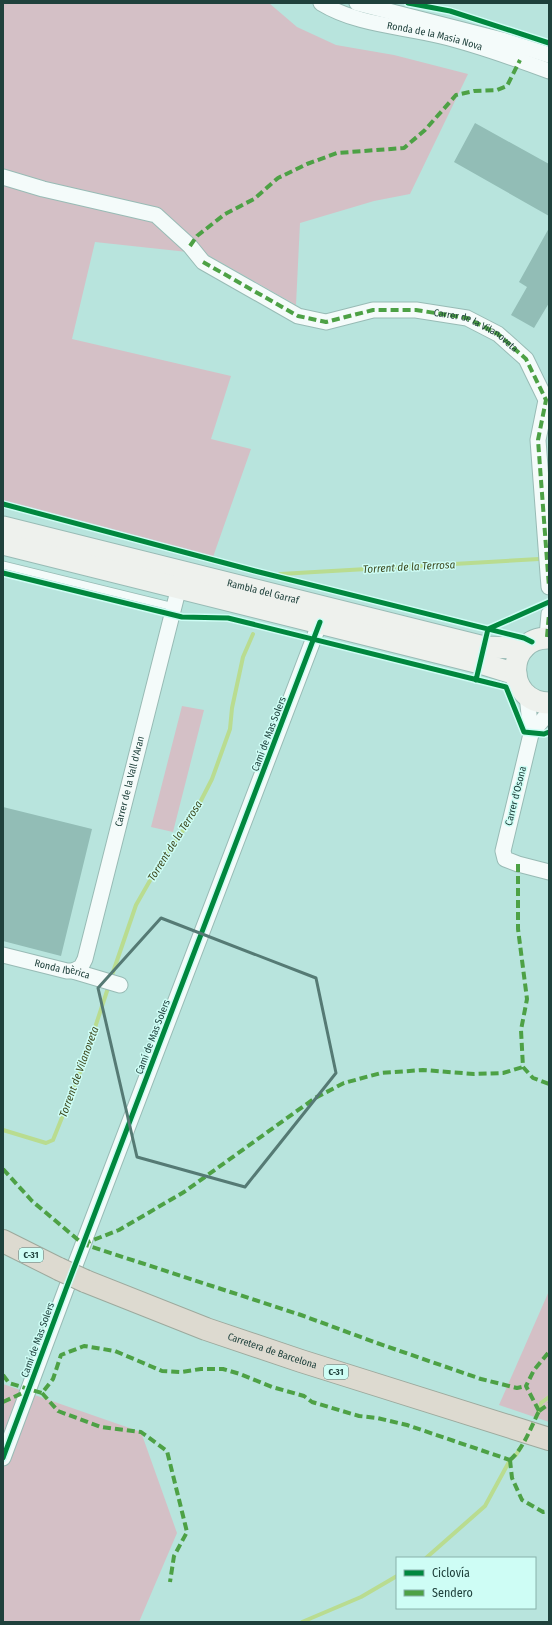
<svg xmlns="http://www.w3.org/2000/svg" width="552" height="1625" font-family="'Fira Sans Condensed',sans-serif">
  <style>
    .green { fill: #d4c0c6 }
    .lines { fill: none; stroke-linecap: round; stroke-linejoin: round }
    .stream { stroke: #b9dc90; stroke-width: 4 }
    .building { fill: #92bdb6 }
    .lane-casing { stroke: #98bbb5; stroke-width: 9 }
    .street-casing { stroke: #98bbb5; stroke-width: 17 }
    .secondary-casing { stroke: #98bbb5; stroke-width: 23 }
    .highway-casing { stroke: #9da99d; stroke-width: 24 }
    .lane { stroke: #f4fbfa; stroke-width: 7 }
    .street { stroke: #f4fbfa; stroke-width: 15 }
    .secondary { stroke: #eef1ed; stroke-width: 21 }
    .highway { stroke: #dddad0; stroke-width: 22 }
    .highway-bridge-casing { stroke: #9da99d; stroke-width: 24; stroke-linecap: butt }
    .highway-bridge { stroke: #dddad0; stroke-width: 22 }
    .quiet { stroke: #4da145; stroke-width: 4; stroke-dasharray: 8 4; stroke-linecap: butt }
    .cycleway-casing { stroke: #cefdf5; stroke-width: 8 }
    .cycleway { stroke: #00873e; stroke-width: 5 }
    .marked { fill: none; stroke: #557a74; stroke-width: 3; stroke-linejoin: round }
    .labels { text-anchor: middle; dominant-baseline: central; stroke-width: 3; stroke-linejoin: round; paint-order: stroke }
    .shield { fill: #cefdf5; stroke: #547974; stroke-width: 1 }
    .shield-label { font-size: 9px; font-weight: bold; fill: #1f413c }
    .street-label { font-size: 10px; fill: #1f413c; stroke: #cefdf5 }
    .water-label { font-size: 11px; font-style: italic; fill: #3c481d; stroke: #cefdf5 }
  </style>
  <rect width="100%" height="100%" fill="#b8e4dd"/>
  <path class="green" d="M3,3H269L297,27L336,45L394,55L468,74L410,194L374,201L300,223L296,305L206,254L95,242L72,339L231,376L211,439L251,449L213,557L3,504Z
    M182,706L204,710L173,832L151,827Z
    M549,1291V1422L499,1405Z
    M3,1384L141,1432L177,1533L139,1622H3Z"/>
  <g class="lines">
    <path class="stream" d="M280,574L539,559
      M111,978L136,905L164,856L191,820L212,779L230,729L232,708L243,657L253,634
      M3,1130L46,1143L53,1140L81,1070L109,985
      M539,1411L541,1403L549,1397
      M426,1558L485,1506L510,1460L516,1455L521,1447
      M302,1622L361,1597L397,1576"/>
  </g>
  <path class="building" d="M475,123L549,164V216L454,162Z
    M549,228V303L534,328L511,315L527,287L519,282Z
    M3,807L92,829L61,956L3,941Z"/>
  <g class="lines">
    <defs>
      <path id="lane" d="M3,565L174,607"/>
      <g id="street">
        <path id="s1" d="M321,3C357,25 401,26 441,36C478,45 514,58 549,71"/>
        <path d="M357,3L502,40L549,55"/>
        <path d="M3,177L43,189L156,215L190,246L203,262L298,316L326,322L373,310H416L467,318L498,334L526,359L546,400L538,440L549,587"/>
        <path d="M547,637L549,614"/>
        <path d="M527,695L531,734L503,851L505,859L518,864L549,872"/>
        <path d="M531,734L549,712"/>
        <path id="s2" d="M3,955L67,971H73L120,985"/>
        <path id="s3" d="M73,971L81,967L85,959L179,587"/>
        <path d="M3,1458L66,1289L320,622"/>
      </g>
      <g id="secondary">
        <path id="s4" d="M3,527L484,647L524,648"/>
        <path d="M3,544L480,663L516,674"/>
        <path d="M549,638C505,637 504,702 549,703"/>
      </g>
      <g id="highway">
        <path d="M3,1241L59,1269"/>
        <path id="s5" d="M85,1281L206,1329L301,1361L549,1439"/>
      </g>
    </defs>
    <use href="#lane" class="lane-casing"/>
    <use href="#street" class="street-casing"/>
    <use href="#secondary" class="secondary-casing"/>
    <use href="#highway" class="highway-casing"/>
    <use href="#lane" class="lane"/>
    <use href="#street" class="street"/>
    <use href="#secondary" class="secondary"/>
    <use href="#highway" class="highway"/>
    <defs>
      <path id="highway-bridge" d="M59,1269L85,1281"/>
    </defs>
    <use href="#highway-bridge" class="highway-bridge-casing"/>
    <use href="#highway-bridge" class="highway-bridge"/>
    <g class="quiet">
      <path d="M190,246L197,236L225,214L254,199L278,178L307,164L337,153L404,148L425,130L456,95L474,91L497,90L507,86L520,60"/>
      <path id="s6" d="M203,262L298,316L326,322L373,310H416L467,318L498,334L526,359L546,400L538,440L549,587"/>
      <path d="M547,637L549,614"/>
      <path d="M518,864V929L527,999L521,1030L523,1067L533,1078L549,1084"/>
      <path d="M3,1169L32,1201L83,1244L301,1315L377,1343L481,1379L517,1388L526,1386"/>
      <path d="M83,1244L119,1230L184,1192L315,1098L344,1083L381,1073L423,1070L474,1074L503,1073L523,1067"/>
      <path d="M3,1375L9,1383L42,1393L53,1379L61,1355L84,1346L115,1351L162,1371L181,1372L201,1369H223L240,1374L272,1387L304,1396L312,1402L359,1416L377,1418L407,1425L510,1460"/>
      <path d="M42,1393L58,1411L101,1427L141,1432L167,1451L187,1532L174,1556L170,1582"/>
      <path d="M3,1402L29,1390"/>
      <path d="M539,1411L526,1386L534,1370L549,1352"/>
      <path d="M539,1411L549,1404"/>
      <path d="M510,1460L512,1478L522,1500L543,1512L549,1511"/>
      <path d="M510,1460C524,1448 531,1427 539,1411"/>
    </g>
    <defs>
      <path id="cycleway" d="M408,3L450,11L549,43
        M3,504L255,571L524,638L532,642
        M3,573L182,617L228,618L506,687L524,732L544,734L549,732
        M476,680L488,629L549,602
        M3,1458L66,1289L320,622"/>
    </defs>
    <use href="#cycleway" class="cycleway-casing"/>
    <use href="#cycleway" class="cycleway"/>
  </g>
  <path class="marked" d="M161,918L316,978L336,1073L245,1187L137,1157L98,988Z"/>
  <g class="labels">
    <g class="shield">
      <rect x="19" y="1248" width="24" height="14" rx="3"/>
      <rect x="324" y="1365" width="24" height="14" rx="3"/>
    </g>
    <g class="shield-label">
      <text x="31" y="1255">C-31</text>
      <text x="336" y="1372">C-31</text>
    </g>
    <g class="street-label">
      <text stroke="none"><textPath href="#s1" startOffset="119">Ronda de la Masia Nova</textPath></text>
      <text stroke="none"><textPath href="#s6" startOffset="294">Carrer de la Vilanoveta</textPath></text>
      <text stroke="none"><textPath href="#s4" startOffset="268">Rambla del Garraf</textPath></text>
      <text transform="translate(269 734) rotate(-69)">Camí de Mas Solers</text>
      <text stroke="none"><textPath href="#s3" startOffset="201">Carrer de la Vall d'Aran</textPath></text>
      <text transform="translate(516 796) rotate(-76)">Carrer d'Osona</text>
      <text stroke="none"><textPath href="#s2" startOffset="61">Ronda Ibèrica</textPath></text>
      <text transform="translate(153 1037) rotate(-69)">Camí de Mas Solers</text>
      <text transform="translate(38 1340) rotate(-70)">Camí de Mas Solers</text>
      <text stroke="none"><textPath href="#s5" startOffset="200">Carretera de Barcelona</textPath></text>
    </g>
    <g class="water-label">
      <text transform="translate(409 567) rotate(-3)">Torrent de la Terrosa</text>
      <text transform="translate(175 841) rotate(-58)">Torrent de la Terrosa</text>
      <text transform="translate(79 1072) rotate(-70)">Torrent de Vilanoveta</text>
    </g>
  </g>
  <rect width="552" height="1625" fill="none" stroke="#1f413c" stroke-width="8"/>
  <rect x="396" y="1557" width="140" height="52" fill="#cefdf5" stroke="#88b2ab"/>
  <rect x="404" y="1570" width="20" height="6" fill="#00873e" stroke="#88b2ab"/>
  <text x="432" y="1577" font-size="12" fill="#1f413c">Ciclovía</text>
  <rect x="404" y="1590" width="20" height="6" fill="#4da145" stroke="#88b2ab"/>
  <text x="432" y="1597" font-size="12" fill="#1f413c">Sendero</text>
</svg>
